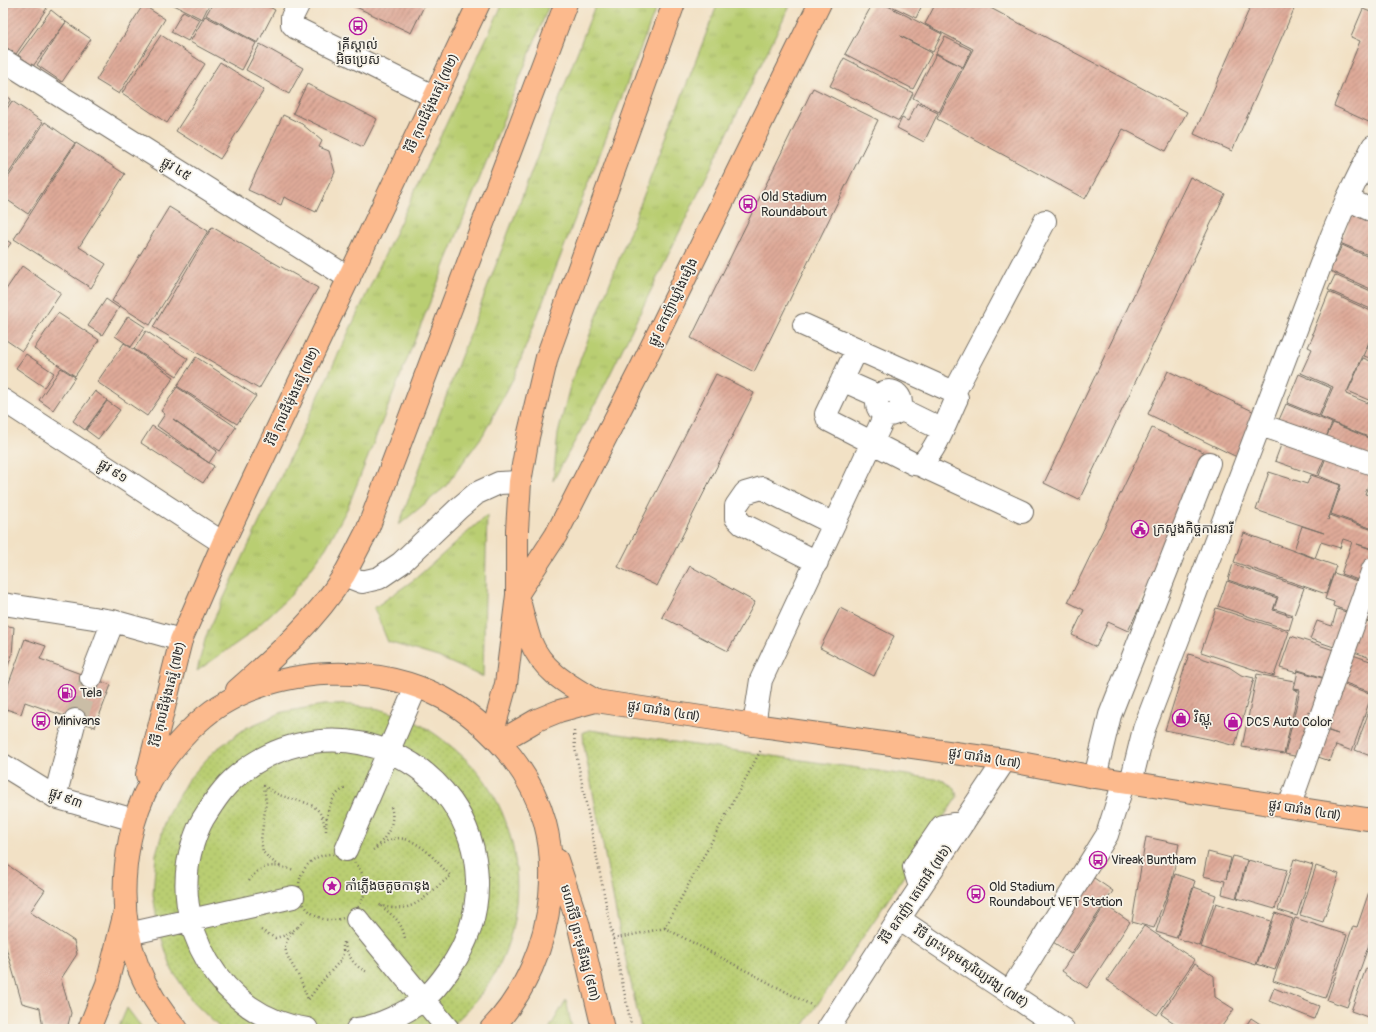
<svg xmlns="http://www.w3.org/2000/svg" width="1376" height="1032" font-family="Pangolin,'Noto Sans Khmer',sans-serif">
  <style>
    .grass { fill: url(#grass-tufts); stroke: #727c4e }
    .park { fill: url(#park-dots); stroke: #727c4e }
    .building { fill: url(#building-hatch) }
    .lines { fill: none; stroke-linecap: round; stroke-linejoin: round }
    .minor-tunnel { stroke: #cabda6; stroke-width: 22; stroke-dasharray: 22 11; stroke-linecap: butt }
    .minor-casing { stroke: #716b61; stroke-width: 24 }
    .major-casing { stroke: #716b61; stroke-width: 24 }
    .highway-casing { stroke: #716b61; stroke-width: 24 }
    .path { stroke: #716b61; stroke-width: 2.5; stroke-dasharray: 1 3; stroke-linecap: butt }
    .minor { stroke: #fff; stroke-width: 22 }
    .major { stroke: #fcba8d; stroke-width: 22 }
    .highway { stroke: #fcba8d; stroke-width: 22 }
    .labels { text-anchor: middle; dominant-baseline: central; stroke-width: 3.5; stroke-linejoin: round; paint-order: stroke }
    .poi-label { font-size: 13px; fill: #2b2b2b; stroke: #f7f3e8; text-anchor: start }
    .street-label { font-size: 13px; fill: #2b2b2b; stroke: #f7f3e8 }
  </style>
  <defs>
    <pattern id="grass-tufts" width="24" height="20" patternUnits="userSpaceOnUse"><rect width="24" height="20" fill="#b9ce72"/><path d="M3 7l-1-3M5 7V3M7 7l1-3M15 17l-1-3M17 17v-4M19 17l1-3" fill="none" stroke="#9fb163"/></pattern>
    <pattern id="park-dots" width="8" height="8" patternUnits="userSpaceOnUse"><rect width="8" height="8" fill="#b9ce72"/><path d="M2 2h.1M6 6h.1" fill="none" stroke="#9fb163" stroke-width="1.8" stroke-linecap="round"/></pattern>
    <pattern id="building-hatch" width="6" height="6" patternUnits="userSpaceOnUse"><rect width="6" height="6" fill="#dfaa99"/><path d="M-1 1l2-2M0 6l6-6M5 7l2-2" fill="none" stroke="#b58b7d"/></pattern>
  </defs>
  <rect width="100%" height="100%" fill="#f7f3e8"/>
  <filter id="ink" filterUnits="userSpaceOnUse"><feTurbulence type="fractalNoise" baseFrequency=".025" numOctaves="2"/><feDisplacementMap in="SourceGraphic" scale="8" xChannelSelector="R" yChannelSelector="G"/><feConvolveMatrix kernelMatrix="1 2 1 2 8 2 1 2 1" color-interpolation-filters="sRGB"/></filter>
  <filter id="wash" filterUnits="userSpaceOnUse"><feTurbulence type="fractalNoise" baseFrequency=".012" numOctaves="4" result="noise"/><feDisplacementMap in="SourceGraphic" scale="16" xChannelSelector="R" yChannelSelector="G"/><feGaussianBlur stdDeviation="0.9" result="paint"/><feColorMatrix in="noise" values="0 0 0 0 0 0 0 0 0 0 0 0 0 0 0 0 0 1.4 0 .05"/><feComposite in="paint" operator="in"/></filter>
  <g filter="url(#wash)">
    <rect width="100%" height="100%" fill="#f2e1c5"/>
    <path class="grass" d="M503,3H550L347,509L326,548L291,595L247,636L197,671L206,636Z
      M596,3H658L514,377L483,435L445,487L399,525L455,372Z
      M718,3H791L598,399L553,481L558,434L570,386Z
      M487,515L483,677L438,657L388,642L374,608L415,579Z
      M566,1000L572,1029H549Z
      M127,1008L143,1029H118Z"/>
    <path class="park" d="M323,705C335,705 349,704 362,706C374,707 391,712 403,717C419,722 434,733 447,743C461,754 475,767 485,781C519,831 526,896 505,952C493,983 472,1008 448,1029H221L193,1002L172,970L158,927L153,894L156,854L167,816L187,781L214,751L246,728L283,712Z
      M590,730L942,780L955,788L957,797L801,1029H641L619,928L584,746L583,732Z"/>
    <g id="blocks">
      <path class="building" d="M9,3H39L47,8L16,54L3,45V11Z
        M170,3H210L202,19Z
        M213,3H262L275,10L258,43L206,15Z
        M356,3H418L424,6L411,33L354,6Z
        M873,3H882L942,34L933,52L900,36L932,53L913,89L845,54Z
        M885,3H923L916,18Z
        M936,3H981L1187,112L1166,151L1123,129L1085,199L937,119L973,49L925,24Z
        M1252,3H1285L1295,7L1232,151L1194,134Z
        M143,5L165,19L119,94L96,80Z
        M1363,9L1373,13V124L1334,106L1360,41L1351,37Z
        M51,10L66,22L33,66L18,55Z
        M183,11L200,20L188,41L171,32Z
        M205,16L256,43L242,70L190,42Z
        M66,22L91,39L62,82L37,65Z
        M161,35L205,64L167,123L122,93Z
        M945,37L971,50L963,67L936,53Z
        M260,44L303,68L289,94L246,70Z
        M936,54L962,67L939,112L913,98Z
        M844,58L913,93L899,121L830,86Z
        M220,62L264,90L220,159L176,131Z
        M307,84L377,119L363,147L293,113Z
        M813,88L878,120L754,372L691,338Z
        M3,94L11,99L3,111Z
        M12,101L43,122L3,182V115Z
        M917,103L938,113L924,142L897,128L902,118L908,121Z
        M283,115L302,124L322,141L319,147L329,151L335,172L316,212L284,197L281,205L248,190Z
        M45,122L75,143L28,214L3,197V185Z
        M76,143L125,174L79,247L106,264L91,288L14,239Z
        M1190,177L1225,194L1079,500L1044,483Z
        M169,207L208,231L150,325L112,301Z
        M1354,209L1373,217V257L1340,243Z
        M212,227L318,288L259,389L153,327Z
        M3,238L11,243L3,254Z
        M1342,245L1373,259V290L1330,271Z
        M22,266L61,293L22,351L3,338V294Z
        M1335,275L1373,292V310L1328,290Z
        M1329,292L1373,312V342L1370,340L1346,394L1373,405V439L1320,417L1333,387L1301,373L1312,349L1308,347L1314,334H1312Z
        M106,299L119,308L102,335L88,326Z
        M58,313L99,340L75,376L34,349Z
        M128,316L145,327L131,347L115,336Z
        M146,331L188,359L177,376L134,349Z
        M1370,342L1373,343V359L1364,356Z
        M124,343L174,377L147,416L97,382Z
        M26,354L54,373L44,387L16,368Z
        M196,357L256,396L237,424L177,386Z
        M1363,358L1373,362V402L1348,391Z
        M61,368L75,377L53,410L39,400Z
        M1168,371L1259,414L1239,458L1148,414Z
        M716,374L754,393L657,586L618,567Z
        M1299,374L1331,388L1319,416L1287,403Z
        M177,387L236,427L220,451L173,419L217,451L209,463L157,426L165,414L161,411Z
        M95,391L107,400L85,430L73,421Z
        M107,401L120,410L98,439L86,430Z
        M1286,404L1332,423L1324,442L1278,422Z
        M1333,423L1373,440V443L1368,456L1326,438Z
        M152,426L214,466L203,483L141,443Z
        M1152,428L1212,456L1128,631L1108,622L1096,647L1072,635L1084,610L1068,602Z
        M1284,437L1327,452L1317,476L1275,461Z
        M1328,452L1373,473L1365,494L1373,496V529L1331,514L1341,485L1319,476Z
        M1269,472L1307,484L1311,475L1340,485L1328,520L1330,515L1373,530V549L1357,544L1373,550V556L1364,582L1341,574L1352,542L1343,539L1340,548L1321,542L1315,558L1294,550L1302,526L1324,533L1256,510Z
        M1373,476V493L1368,491Z
        M1244,533L1336,566L1326,594L1234,562Z
        M1233,564L1304,588L1294,615L1274,609L1278,597L1228,580Z
        M690,566L755,602L728,651L662,617Z
        M1334,573L1363,583L1355,614L1333,606L1334,602L1325,599Z
        M1227,581L1277,598L1273,610L1293,617L1289,630L1218,606Z
        M1373,587V620L1360,615Z
        M840,608L894,636L874,676L820,648Z
        M1216,608L1289,632L1274,676L1201,652Z
        M1337,609L1355,615L1343,650L1310,639L1317,621L1332,626Z
        M1360,619L1373,623V659L1349,650Z
        M3,625L14,627L12,655L3,679Z
        M1291,636L1340,652L1331,680L1298,670L1297,673L1280,668Z
        M25,639L46,646L40,659L111,685L95,727L25,702L21,714L3,708V699Z
        M1347,653L1373,662V693L1337,680Z
        M1189,654L1229,667L1241,675L1254,678L1235,746L1209,739L1165,730Z
        M1298,671L1332,681L1319,715L1307,712L1313,714L1303,758L1285,754L1300,690L1294,689Z
        M1257,674L1294,681L1293,689L1298,691L1284,754L1242,747Z
        M1338,682L1372,694L1352,751L1336,745L1330,761L1312,755L1322,729L1338,734L1321,728Z
        M1373,700V757L1355,750Z
        M1146,837L1179,844L1172,881L1154,928L1132,922Z
        M1208,852L1231,858L1226,879L1233,856L1247,860L1236,898L1222,894L1225,881L1203,876Z
        M1294,859L1313,865L1297,916L1278,910Z
        M1248,860L1287,870L1275,909L1237,898Z
        M3,862L45,890L30,912L74,941L77,954L61,979L71,1013L67,1029H43L40,1008L22,1003L3,937Z
        M1316,866L1339,874L1323,922L1300,915Z
        M1081,869L1113,891L1071,954L1038,932Z
        M1175,874L1195,881L1176,938L1156,932Z
        M1373,880V933L1347,1007L1327,1000L1353,926L1357,927Z
        M1194,887L1216,895L1200,946L1177,938Z
        M1216,903L1271,921L1256,965L1201,947Z
        M1105,905L1130,922L1087,988L1062,971Z
        M1275,913L1293,919L1275,970L1257,964Z
        M1295,918L1347,935L1325,998L1273,981Z
        M1144,926L1195,960L1157,1015L1107,980Z
        M1195,963L1214,976L1215,997L1234,1009L1220,1029H1183L1161,1014Z
        M1366,968L1373,971V1019L1351,1011Z
        M1274,988L1319,1006L1314,1019L1269,1001Z
        M1251,1018L1268,1029H1244Z"/>
    </g>
  </g>
  <g filter="url(#ink)">
    <use href="#blocks" fill-opacity="0" stroke="#716b61" stroke-width="1"/>
    <g class="lines">
      <path class="minor-tunnel" d="M75,720L91,678"/>
      <defs>
        <path id="minor" d="M299,3L292,17V24L296,28L435,97
          M3,60L349,278
          M1347,199L1373,211
          M804,325L949,390L954,393L957,398C947,419 937,450 920,465L914,464L828,420L826,414L857,349
          M842,380L878,396
          M877 403a12 12 0 1 1 24 0a12 12 0 1 1-24 0Z
          M954,393L1045,221
          M3,400L223,543
          M900,409L943,430
          M1261,425L1373,464
          M920,465L1022,512
          M817,562L742,524L736,518V506L745,493L762,488L834,524
          M344,575L362,582L379,578L401,563L459,508L477,493L499,483L520,482
          M3,604L113,621L181,640
          M91,678L113,621
          M754,725L761,680L885,415
          M3,765L55,797L134,820
          M1095,777L1110,715L1209,463
          M1131,782L1144,729L1332,235L1347,199L1373,146
          M55,797L75,720
          M1289,807L1373,569
          M346,850L416,687
          M920,887L914,867L942,826L964,822
          M357,919L448,1029
          M899,919L1063,1029
          M128,934L293,897
          M1009,993L1107,835L1124,781
          M307,1029C221,1018 167,923 193,843C196,834 199,826 203,819C213,803 223,787 238,775C332,698 473,758 477,880C478,913 468,943 449,970C442,980 434,991 424,999C408,1012 377,1027 357,1029
          M828,1029L899,919L1005,760"/>
        <path id="major" d="M596,701L754,725L1005,760L1095,777L1373,820
          M89,1029L107,984L125,912"/>
        <path id="highway" d="M517,595L556,535L640,370L820,3
          M520,604C523,616 526,628 530,640C542,671 569,685 596,701
          M237,690C276,656 316,620 344,575C352,561 359,546 367,531L566,3
          M492,735L506,684L517,595V530L520,482L528,437L547,357L674,3
          M499,742L537,720L559,711L596,701
          M147,775L181,640L223,543L479,3
          M557,860L578,923L603,1029
          M177,1029C128,975 116,909 130,839C139,795 158,763 189,731C198,722 208,713 219,706C283,666 376,663 443,698C469,712 493,734 511,756C544,799 555,842 550,896C546,944 525,994 491,1029"/>
      </defs>
      <use href="#minor" class="minor-casing"/>
      <use href="#major" class="major-casing"/>
      <use href="#highway" class="highway-casing"/>
      <path class="path" d="M574,731L575,748L611,929L632,1029
        M326,831C326,816 329,795 346,788
        M376,847C387,837 396,822 391,807
        M373,850C378,847 384,842 389,840C415,831 435,861 451,876C424,895 414,918 377,904
        M299 887a33 33 0 1 1 66 0a33 33 0 1 1-66 0Z
        M280,866L271,860L263,852L261,840L266,802L264,786C271,791 278,795 286,797C307,804 320,802 325,827
        M249,881C262,862 274,865 295,870
        M381,906C394,917 401,920 405,938
        M298,927L305,919
        M665,928L761,750
        M261,930L275,938L283,936L298,927
        M293,932C278,948 289,958 297,973C302,982 305,991 308,1000L318,986L340,961L343,954V941
        M613,939L665,928L813,1006
        M344,943C349,957 354,967 368,972"/>
      <use href="#minor" class="minor"/>
      <use href="#major" class="major"/>
      <use href="#highway" class="highway"/>
    </g>
  </g>
  <defs>
    <symbol id="bus-ring" viewBox="-11 -11 22 22"><circle r="9.5" fill="#f7f3e8" stroke="#b5179e" stroke-width="1.5"/><path d="M-5-6H5V4H4V6H2V4H-2V6H-4V4H-5ZM-3.5-4V0h7V-4ZM-3.5 1.2v1.5H-2V1.2ZM2 1.2v1.5H3.5V1.2Z" fill="#b5179e"/></symbol>
    <symbol id="civic-ring" viewBox="-11 -11 22 22"><circle r="9.5" fill="#f7f3e8" stroke="#b5179e" stroke-width="1.5"/><path d="M-.6-6.5H3V-4.5H.6V-3L4-1V1h2V6H-6V1h2V-1L-.6-3ZM-1.2 2.5V6h2.4V2.5Z" fill="#b5179e"/></symbol>
    <symbol id="fuel-ring" viewBox="-11 -11 22 22"><circle r="9.5" fill="#f7f3e8" stroke="#b5179e" stroke-width="1.5"/><path d="M-5.5-6h7V0h2V4h1.3V-2.5L3-4.5l.8-.8L6-3V5H2.5V1h-1V6h-7ZM-4.2-4.7v3.2H.2V-4.7Z" fill="#b5179e"/></symbol>
    <symbol id="shop-ring" viewBox="-11 -11 22 22"><circle r="9.5" fill="#f7f3e8" stroke="#b5179e" stroke-width="1.5"/><path d="M-5-2.5h2.3a2.7 3.5 0 0 1 5.4 0H5L5.5 6h-11ZM-1.5-2.5h3a1.5 2.3 0 0 0-3 0Z" fill="#b5179e"/></symbol>
    <symbol id="sight-ring" viewBox="-11 -11 22 22"><circle r="9.5" fill="#f7f3e8" stroke="#b5179e" stroke-width="1.5"/><path d="M0-6L1.8-2.2L6-1.7L2.9 1.2L3.7 5.4L0 3.3L-3.7 5.4L-2.9 1.2L-6-1.7L-1.8-2.2Z" fill="#b5179e"/></symbol>
  </defs>
  <g fill-rule="evenodd">
    <use href="#bus-ring" x="348" y="16" width="20" height="20"/>
    <use href="#bus-ring" x="738" y="194" width="20" height="20"/>
    <use href="#civic-ring" x="1130" y="519" width="20" height="20"/>
    <use href="#fuel-ring" x="57" y="683" width="20" height="20"/>
    <use href="#shop-ring" x="1171" y="708" width="20" height="20"/>
    <use href="#bus-ring" x="31" y="711" width="20" height="20"/>
    <use href="#shop-ring" x="1223" y="712" width="20" height="20"/>
    <use href="#bus-ring" x="1088" y="850" width="20" height="20"/>
    <use href="#sight-ring" x="322" y="876" width="20" height="20"/>
    <use href="#bus-ring" x="966" y="884" width="20" height="20"/>
  </g>
  <g class="labels">
    <g class="poi-label">
      <text x="358" y="45" text-anchor="middle">គ្រីស្តាល់<tspan x="358" dy="15">អិចប្រេស</tspan></text>
      <text x="761" y="197">Old Stadium<tspan x="761" dy="15">Roundabout</tspan></text>
      <text x="1153" y="529">ក្រសួងកិច្ចការនារី</text>
      <text x="80" y="693">Tela</text>
      <text x="1194" y="718">វិស្ណុ</text>
      <text x="54" y="721">Minivans</text>
      <text x="1246" y="722">DCS Auto Color</text>
      <text x="1111" y="860">Vireak Buntham</text>
      <text x="345" y="886">កាំភ្លើងចគួចកានុង</text>
      <text x="989" y="887">Old Stadium<tspan x="989" dy="15">Roundabout VET Station</tspan></text>
    </g>
    <g class="street-label">
      <text transform="translate(432 103) rotate(-65)">វិថី កុលដឺម៉ុងតេរ៉ួ (៧២)</text>
      <text transform="translate(176 169) rotate(32)">ផ្លូវ ៤៥</text>
      <text transform="translate(673 302) rotate(-64)">ផ្លូវ ឧកញ៉ាឃ្លាំងមឿង</text>
      <text transform="translate(293 396) rotate(-65)">វិថី កុលដឺម៉ុងតេរ៉ួ (៧២)</text>
      <text transform="translate(113 471) rotate(33)">ផ្លូវ ៩១</text>
      <text transform="translate(168 694) rotate(-76)">វិថី កុលដឺម៉ុងតេរ៉ួ (៧២)</text>
      <text transform="translate(664 711) rotate(9)">ផ្លូវ បារាំង (៤៧)</text>
      <text transform="translate(985 758) rotate(9)">ផ្លូវ បារាំង (៤៧)</text>
      <text transform="translate(66 798) rotate(21)">ផ្លូវ ៩៣</text>
      <text transform="translate(1305 810) rotate(9)">ផ្លូវ បារាំង (៤៧)</text>
      <text transform="translate(916 894) rotate(-56)">វិថី ឧកញ៉ា តេជោអី (៧៦)</text>
      <text transform="translate(580 943) rotate(75)">មហាវិថី ព្រះមុនីវង្ស (៩៣)</text>
      <text transform="translate(971 967) rotate(34)">វិថី ព្រះបុទុមសុរិយ្យវង្ស (៧៥)</text>
    </g>
  </g>
  <rect width="1376" height="1032" fill="none" stroke="#f7f3e8" stroke-width="16"/>
</svg>
